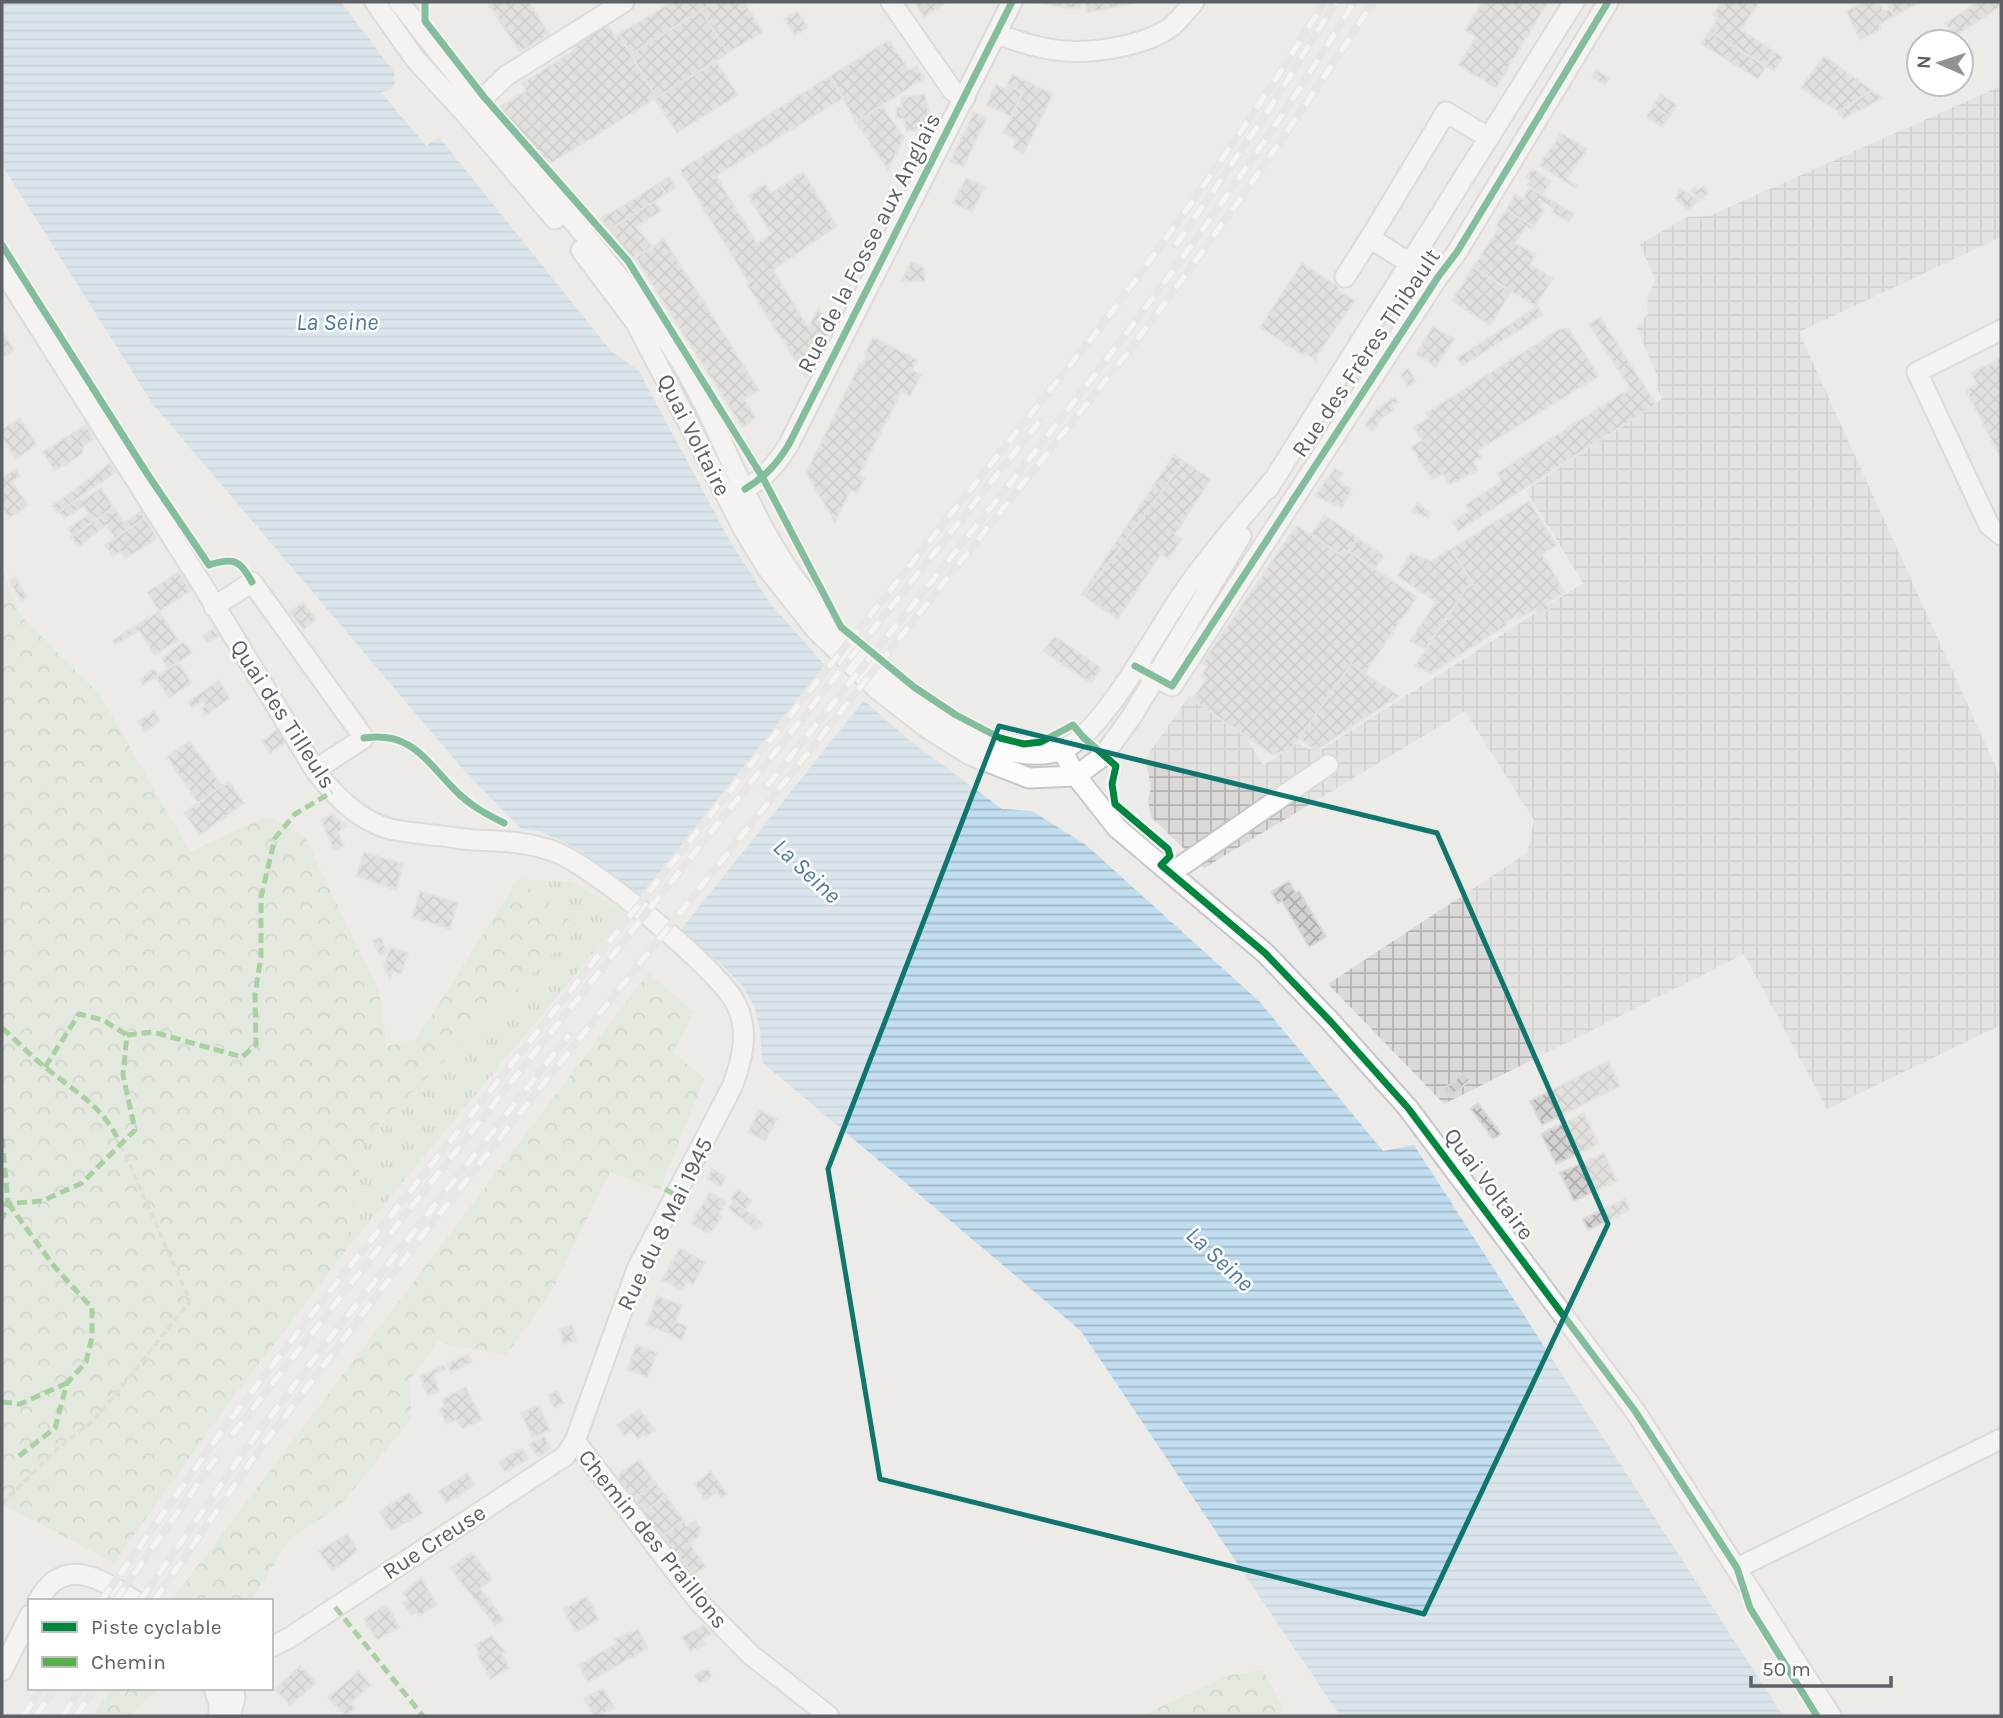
<svg xmlns="http://www.w3.org/2000/svg" width="2003" height="1718" font-family="Karla,sans-serif">
  <style>
    .industrial { fill: url(#industrial-grid) }
    .grass { fill: url(#grass-tufts) }
    .forest { fill: url(#forest-crowns) }
    .water { fill: url(#water-rules) }
    .pier { fill: #ecebe8 }
    .building { fill: url(#building-cross-hatch); stroke: #dcdad7; stroke-width: 2 }
    .lines { fill: none; stroke-linecap: round; stroke-linejoin: round }
    .minor-casing { stroke: #c7c7c7; stroke-width: 23 }
    .path { stroke: #cacdcb; stroke-width: 3.5; stroke-dasharray: 7 3.5; stroke-linecap: butt }
    .minor { stroke: #fcfcfc; stroke-width: 19 }
    .rail-casing { stroke: #e3e2e2; stroke-width: 8 }
    .rail { stroke: #fff; stroke-width: 5; stroke-dasharray: 16; stroke-linecap: butt }
    .quiet { stroke: #58b04a; stroke-width: 5; stroke-dasharray: 10 5; stroke-linecap: butt }
    .cycleway-casing { stroke: #fff; stroke-width: 11 }
    .cycleway { stroke: #00873e; stroke-width: 7 }
    .marked { fill: none; stroke: #0f766e; stroke-width: 5; stroke-linejoin: round }
    .labels { text-anchor: middle; dominant-baseline: central; stroke-width: 5; stroke-linejoin: round; paint-order: stroke }
    .street-label { font-size: 23px; fill: #5d6064; stroke: #fff }
    .water-label { font-size: 24px; font-style: italic; fill: #4e78a5; stroke: #fff }
  </style>
  <defs>
    <pattern id="industrial-grid" width="8" height="8" patternUnits="userSpaceOnUse" patternTransform="scale(1.75)"><rect width="8" height="8" fill="#dcdad8"/><path d="M0 4h8M4 0v8" fill="none" stroke="#b6b4b3"/></pattern>
    <pattern id="grass-tufts" width="24" height="20" patternUnits="userSpaceOnUse" patternTransform="scale(1.75)"><rect width="24" height="20" fill="#d7e6d5"/><path d="M3 7l-1-3M5 7V3M7 7l1-3M15 17l-1-3M17 17v-4M19 17l1-3" fill="none" stroke="#b2beb0"/></pattern>
    <pattern id="forest-crowns" width="20" height="18" patternUnits="userSpaceOnUse" patternTransform="scale(1.75)"><rect width="20" height="18" fill="#d7e6d5"/><path d="M2 6a3 3 0 1 1 6 0M12 15a3 3 0 1 1 6 0" fill="none" stroke="#b2beb0"/></pattern>
    <pattern id="water-rules" width="6" height="5" patternUnits="userSpaceOnUse" patternTransform="scale(1.75)"><rect width="6" height="5" fill="#c1ddf0"/><path d="M0 2.5h6" fill="none" stroke="#a0b7c6"/></pattern>
    <pattern id="building-cross-hatch" width="8" height="8" patternUnits="userSpaceOnUse" patternTransform="scale(1.75)"><rect width="8" height="8" fill="#d3d2d0"/><path d="M0 0l8 8M0 8l8-8" fill="none" stroke="#aeaeac"/></pattern>
  </defs>
  <rect width="100%" height="100%" fill="#ecebe8"/>
  <path class="industrial" d="M2001,86V237L1799,332L2001,778V1025L1827,1109L1744,954L1444,1104L1328,984L1527,853L1534,820L1465,711L1204,868L1151,817L1148,801L1151,786L1145,759L1189,696L1246,737L1263,765L1299,743L1308,749L1321,750L1583,583L1526,490L1662,399L1657,388L1658,377L1636,327L1647,315L1648,296L1655,280L1640,244L1687,217L1709,216Z"/>
  <path class="grass" d="M518,879L572,882L627,913L346,1250L365,1138L387,1046L416,1040Z"/>
  <path class="forest" d="M2,570L21,616L100,695L190,852L267,816L305,837L379,991L387,1046L416,1040L518,879L580,928L365,1138L346,1250L228,1404L114,1563L2,1504Z
    M648,973L694,1012L673,1052L704,1079L660,1190L610,1172L551,1293L506,1355L438,1342L409,1380L412,1418L341,1505L289,1540L251,1601H171Z
    M1263,1670L1284,1708L1278,1716H1140L1230,1675Z
    M112,1688H159L130,1716H93Z"/>
  <path class="water" d="M2,2H341L394,72L395,83L391,90L381,92L426,146L439,137L611,351L639,371L731,543L770,603L829,670L909,740L1002,809L1032,811L1086,845L1260,1002L1383,1151L1414,1145L1783,1716H1340L1081,1331L762,1062L760,1029L754,1006L741,984L720,963L581,851L558,839L537,831L520,828L462,768L152,403L2,165Z"/>
  <path class="pier" d="M827,662L865,699L678,933L637,900Z"/>
  <path class="building" d="M487,2H529L549,34L520,52Z
    M672,2H715L631,54L619,34Z
    M715,2H744L763,32L728,53L701,10Z
    M914,2H947L924,17Z
    M1038,2L1081,3V9L1054,6Z
    M1086,2H1137L1092,12H1087Z
    M1483,2H1548L1496,88L1458,65L1476,37L1465,30Z
    M1722,2H1759L1741,30L1774,51L1766,66L1709,31L1718,18L1713,15Z
    M1866,2H1879L1884,12L1891,8L1894,16L1879,25L1881,29L1860,40L1846,11Z
    M1887,2H1919L1894,16Z
    M1978,2H2001V6L1954,37L1945,23Z
    M701,10L728,53L656,98L631,54Z
    M797,11L808,27L795,36L784,19Z
    M606,22L615,37L619,34L656,98L548,165L498,108L526,91L522,83L572,52L578,39Z
    M1709,31L1766,66L1758,79L1701,44Z
    M889,40L909,70L917,66L925,78L856,122L830,76Z
    M1774,51L1783,57L1774,71L1766,66Z
    M1824,56L1872,90L1839,112L1801,88Z
    M716,61L738,95L677,133L655,99Z
    M1596,70L1609,78L1605,85L1592,77Z
    M1012,74L1053,94L1024,153L1013,148L1016,140L1003,133L1023,92L1007,85Z
    M830,76L843,98L716,176L757,243L771,234L748,195L765,184L771,193L803,172L837,226L773,270L808,327L818,308L831,328L806,377L747,285L749,283L680,170Z
    M996,84L1005,89L1008,85L1023,92L1011,117L986,105Z
    M1872,90L1883,98L1843,119L1839,112Z
    M925,94L932,128L906,131L904,119L896,118V111L898,107H902L901,97Z
    M1661,94L1677,105L1670,116L1653,106Z
    M882,105L904,138L888,170L856,122Z
    M1653,106L1670,116L1662,127L1646,117Z
    M974,112L987,118L963,167L950,161Z
    M1561,133L1587,149L1567,179L1577,185L1575,188L1539,165Z
    M1532,168L1551,181L1542,195L1527,185L1531,180L1526,178Z
    M669,177L676,188L666,194L659,183Z
    M966,178L985,187L972,212L953,203Z
    M659,183L666,194L609,230L601,219Z
    M1704,186L1709,194L1699,200L1691,190L1695,187L1697,190Z
    M1530,187L1574,214L1569,222L1552,212L1554,209L1542,201L1539,205L1544,211L1534,227L1506,210L1515,194L1523,199Z
    M1681,189L1700,201L1688,209L1675,198Z
    M655,201L661,211L636,227L653,247L633,259L609,230Z
    M1506,210L1533,226L1531,229L1526,226L1515,243L1536,254L1530,264L1553,279L1535,306L1473,267L1499,228L1496,226Z
    M664,239L759,390L744,399L756,418L742,427L635,257Z
    M911,262L924,268L925,281L901,282Z
    M1302,263L1339,287L1337,290L1352,299H1358L1354,302L1316,357V364L1314,359L1305,353L1304,356L1260,327Z
    M1473,267L1511,292L1490,325L1452,301Z
    M1538,306L1543,315L1462,366L1457,358Z
    M1600,317L1656,404L1458,531L1452,522L1469,511L1465,505L1502,481L1497,473L1630,388L1589,324Z
    M1433,326L1454,339L1436,367L1416,354Z
    M1560,329H1569L1599,376L1477,451L1481,457L1473,462L1478,470L1450,485L1443,474L1432,480L1411,447L1422,440L1413,427L1429,418L1426,413Z
    M4,333L14,350L2,358V335Z
    M873,337L918,360L912,370L921,375L910,396L901,392L859,475L865,478L857,493L851,490L835,522L806,473L860,363L862,364L867,354L865,353Z
    M2001,358V459L1966,390L1977,384L1971,373Z
    M1408,368L1416,382L1408,386L1400,374Z
    M1395,397L1398,402L1391,406L1393,411L1381,418L1373,431L1365,426L1375,410Z
    M20,418L37,445L16,459L2,437V429Z
    M86,425L94,439L84,445L82,454L55,471L42,452Z
    M1174,454L1184,461L1084,596L1081,595Z
    M1184,461L1211,479L1175,534L1182,539L1168,559L1161,554L1118,619L1084,596Z
    M110,463L116,472L57,513L52,506Z
    M1335,468L1343,473L1338,481L1352,489L1342,508L1315,496Z
    M15,469L20,476L12,482L28,505L9,518L2,508V478Z
    M101,488L114,507L73,536L68,529L89,514L84,506L64,519L59,512L79,498L81,501Z
    M1529,501L1557,545L1542,554L1565,592L1547,603L1550,608L1539,615L1535,609L1519,619L1517,616L1505,622L1507,625L1431,673L1415,666L1467,587L1473,584L1451,549Z
    M1417,503L1431,513L1428,518L1412,511Z
    M114,507L124,523L141,511L145,518L115,538L106,525L78,547L71,537Z
    M1325,515L1358,538L1344,557L1311,534Z
    M145,518L157,538L125,559L121,552L113,557L105,545Z
    M1297,525L1344,557L1348,551L1417,597L1365,673L1351,664L1291,750L1272,755L1192,699L1206,679L1201,676L1207,667L1202,663Z
    M1358,538L1384,556L1375,569L1348,551Z
    M1451,549L1473,584L1467,587L1425,649L1410,641L1436,602L1397,576L1411,553L1431,561Z
    M179,572L191,591L159,611L147,592Z
    M15,576L27,597L22,601L9,581Z
    M303,602L316,619L304,630L290,612Z
    M159,611L178,640L155,655L139,631L115,645L113,640Z
    M214,628L219,636L207,643L203,636Z
    M1055,636L1101,668L1091,683L1043,651Z
    M184,641L192,653L167,670L162,658Z
    M178,662L192,683L169,698L155,677Z
    M1351,664L1399,696L1316,750L1299,738Z
    M154,669L159,675L143,685L140,679Z
    M219,680L230,698L205,716L202,708L206,705L203,701L192,708L188,702Z
    M154,711L160,721L145,732L138,722Z
    M278,729L286,742L270,753L262,741Z
    M190,741L222,786L198,803L167,757Z
    M229,781L244,803L200,835L184,813Z
    M332,814L347,826L338,832L344,846L334,850L321,820Z
    M364,852L403,864L396,890L356,876Z
    M1289,881L1296,893L1299,891L1326,937L1309,947L1282,901L1278,903L1271,892Z
    M420,891L458,903L450,929L412,917Z
    M381,937L387,952L379,955L373,940Z
    M390,947L408,953L401,974L392,971L390,979L384,966Z
    M1608,1061L1620,1086L1542,1125L1530,1101Z
    M1464,1073L1470,1080L1450,1097L1443,1090Z
    M1478,1103L1501,1134L1493,1139L1471,1109Z
    M759,1110L777,1119L765,1141L748,1132Z
    M1584,1113L1599,1144L1556,1164L1541,1134Z
    M1604,1153L1617,1181L1574,1201L1560,1173Z
    M712,1169L726,1177L721,1186L707,1179Z
    M738,1189L752,1200L745,1210L730,1198Z
    M710,1192L726,1202L719,1214L722,1216L712,1232L709,1230L707,1233L691,1223Z
    M1625,1199L1630,1210L1588,1230L1583,1219Z
    M734,1201L762,1223L756,1230L728,1208Z
    M680,1248L705,1262L693,1285L687,1281L682,1290L662,1280Z
    M657,1296L682,1305L676,1322L687,1326L682,1340L671,1336L672,1334L646,1325Z
    M572,1325L576,1341L563,1344L560,1329Z
    M636,1345L657,1352L648,1377L627,1370Z
    M468,1354L472,1362L451,1373L447,1364Z
    M444,1365L446,1369L434,1374L439,1392L428,1396L420,1376Z
    M466,1387L482,1420L462,1429L457,1420L446,1424L440,1409L445,1406L442,1399Z
    M557,1391L564,1403L554,1408L548,1395Z
    M539,1406L550,1430L532,1438L521,1413Z
    M639,1409L655,1430L646,1437L643,1435L638,1439L631,1431L625,1436L617,1425Z
    M544,1436L551,1449L538,1457L529,1444Z
    M522,1448L529,1459L505,1472L499,1462Z
    M638,1460L656,1483L634,1499L616,1477Z
    M711,1471L727,1494L721,1498L717,1492L706,1500L694,1484Z
    M467,1473L475,1485L446,1503L439,1491Z
    M656,1483L666,1496L643,1512L634,1499Z
    M409,1492L423,1513L391,1531L379,1512Z
    M666,1496L684,1520L662,1536L643,1512Z
    M695,1520L701,1529L699,1536L689,1543L706,1566L693,1575L662,1536L683,1521L687,1526Z
    M347,1534L358,1551L332,1571L319,1551Z
    M473,1552L492,1580L480,1588L504,1620L495,1625L450,1568Z
    M421,1578L437,1605L419,1616L417,1612L411,1615L403,1603L408,1600L403,1593Z
    M587,1596L599,1620L576,1632L563,1609Z
    M386,1605L400,1627L377,1640L364,1619Z
    M703,1625L712,1634L702,1639L705,1644L690,1652L682,1637Z
    M638,1629L648,1648L588,1682L579,1665L617,1643L615,1639Z
    M492,1635L505,1652L502,1654L510,1668L491,1679L477,1655L480,1654L475,1645Z
    M300,1666L316,1683L290,1705L275,1689Z
    M708,1668L712,1676L699,1684L695,1675Z
    M359,1671L371,1685L351,1703L355,1709L346,1716L328,1697Z
    M603,1688L615,1708L599,1716H594L584,1699Z"/>
  <g class="lines">
    <defs>
      <path id="minor" d="M375,2L415,59L464,112L555,219
        M399,2C450,67 502,133 554,198C593,246 635,294 670,345C711,405 733,475 768,537C812,613 883,691 962,732C992,747 1027,762 1061,750C1102,736 1157,630 1183,593C1210,553 1244,516 1274,479
        M891,2L953,91L965,98
        M996,33C1042,52 1079,57 1128,45C1143,41 1160,36 1172,26C1180,19 1187,10 1194,2
        M467,110L478,103L506,76L624,2
        M581,250L636,323L744,530L767,568L816,630L877,689L927,728L970,755L1029,778L1076,776
        M1411,264L1370,238L1446,112L1489,138
        M2,269L203,586L315,770C333,794 359,821 390,829C403,832 418,833 432,835C446,836 460,839 474,840C503,841 531,842 558,853C596,869 719,969 736,1004C750,1032 742,1060 732,1087L637,1269L575,1441L565,1456L289,1638L271,1647
        M1345,277L1370,238
        M2001,330L1917,372L1989,525L2001,535
        M1268,489L1574,2
        M736,493C761,482 775,467 789,444L1012,2
        M214,607L252,582L364,738L315,770
        M1145,671L1172,686L1438,277L1457,252L1608,2
        M1062,750L1076,776L1117,828L1265,953L1331,1022L1408,1108L1635,1411L1831,1716
        M1076,776L1103,756L1132,716L1241,536
        M1171,873L1328,765
        M575,1441L699,1602L751,1655L829,1716
        M1737,1568L2001,1439
        M38,1601C64,1554 101,1579 135,1601
        M2,1671L30,1615
        M214,1688L219,1704V1716
        M230,1716L235,1698L234,1689"/>
    </defs>
    <use href="#minor" class="minor-casing"/>
    <path class="path" d="M2,1504L56,1450L90,1423L111,1400L190,1301L121,1145"/>
    <use href="#minor" class="minor"/>
    <defs>
      <path id="rail" d="M1176,245L1266,114L1336,2
        M767,786C971,530 1184,281 1354,2
        M232,1435L404,1216L1039,422
        M101,1601L224,1428L308,1319L1098,330C1178,224 1255,116 1324,2
        M115,1601L216,1458
        M140,1601L246,1449L330,1338L569,1035
        M154,1601L254,1457L425,1232L1128,352C1214,238 1296,122 1373,2
        M23,1716L42,1688
        M36,1716L55,1688
        M63,1716L81,1688
        M76,1716L95,1688"/>
    </defs>
    <use href="#rail" class="rail-casing"/>
    <use href="#rail" class="rail"/>
    <path class="quiet" d="M2,1028C17,1041 31,1056 46,1068C78,1094 103,1106 121,1145
      M45,1067L79,1014L103,1020L127,1035
      M2,1138L8,1203L2,1219
      M665,1189L677,1196
      M8,1203L53,1265L92,1308V1337L86,1362L67,1383L55,1428L19,1456
      M2,1204L42,1201L82,1183L135,1130L123,1075L127,1035L153,1032L242,1057L256,1045L255,994L261,957V897L275,838L295,814L332,792
      M2,1402L20,1404L67,1383
      M335,1607L423,1716"/>
    <defs>
      <path id="cycleway" d="M425,2V21L484,97L628,261L763,478L841,627L914,687L956,715L1000,738L1024,744L1041,742L1073,725L1083,737L1116,766L1112,784L1115,804L1168,849L1170,856L1161,865L1265,953L1331,1022L1408,1108L1635,1411L1737,1568L1750,1608L1817,1716
        M2,245L148,475L209,565C234,557 240,560 252,582
        M745,489C765,477 777,464 789,444L1012,2
        M1135,666L1172,686L1438,277L1457,252L1608,2
        M364,738C411,731 425,760 454,789C469,805 486,814 504,823"/>
    </defs>
    <use href="#cycleway" class="cycleway-casing"/>
    <use href="#cycleway" class="cycleway"/>
  </g>
  <path d="M0 0H2003V1718H0ZM999,726L1437,833L1608,1224L1424,1614L880,1479L828,1169Z" fill="#ecebe8" fill-opacity=".55" fill-rule="evenodd"/>
  <path class="marked" d="M999,726L1437,833L1608,1224L1424,1614L880,1479L828,1169Z"/>
  <g class="labels">
    <g class="street-label">
      <text transform="translate(869 243) rotate(-63)">Rue de la Fosse aux Anglais</text>
      <text transform="translate(1366 353) rotate(-56)">Rue des Frères Thibault</text>
      <text transform="translate(694 435) rotate(63)">Quai Voltaire</text>
      <text transform="translate(283 714) rotate(57)">Quai des Tilleuls</text>
      <text transform="translate(1489 1184) rotate(53)">Quai Voltaire</text>
      <text transform="translate(665 1224) rotate(-64)">Rue du 8 Mai 1945</text>
      <text transform="translate(653 1539) rotate(51)">Chemin des Praillons</text>
      <text transform="translate(434 1542) rotate(-33)">Rue Creuse</text>
    </g>
    <g class="water-label">
      <text x="337" y="322">La Seine</text>
      <text transform="translate(807 871) rotate(43)">La Seine</text>
      <text transform="translate(1220 1259) rotate(43)">La Seine</text>
    </g>
  </g>
  <rect width="2003" height="1718" fill="none" stroke="#5d6064" stroke-width="7"/>
  <rect x="28" y="1599" width="245" height="91" fill="#ffffff" stroke="#bebfc1" stroke-width="2"/>
  <rect x="42" y="1622" width="35" height="10" fill="#00873e" stroke="#bebfc1" stroke-width="2"/>
  <text x="91" y="1634" font-size="21" fill="#5d6064">Piste cyclable</text>
  <rect x="42" y="1657" width="35" height="10" fill="#58b04a" stroke="#bebfc1" stroke-width="2"/>
  <text x="91" y="1669" font-size="21" fill="#5d6064">Chemin</text>
  <g transform="translate(1940 63) rotate(273)"><circle r="33" fill="#ffffff" stroke="#bebfc1" stroke-width="2"/>
  <path d="M0-5L12 26L0 18L-12 26Z" fill="#8f9192"/>
  <text y="-10" font-size="19" font-weight="bold" text-anchor="middle" fill="#5d6064">N</text>
  </g>
  <path d="M1751 1676v10h140v-10" fill="none" stroke="#5d6064" stroke-width="3.5"/>
  <text x="1762" y="1676" font-size="21" fill="#5d6064" stroke="#ffffff" stroke-width="5" paint-order="stroke">50 m</text>
</svg>
